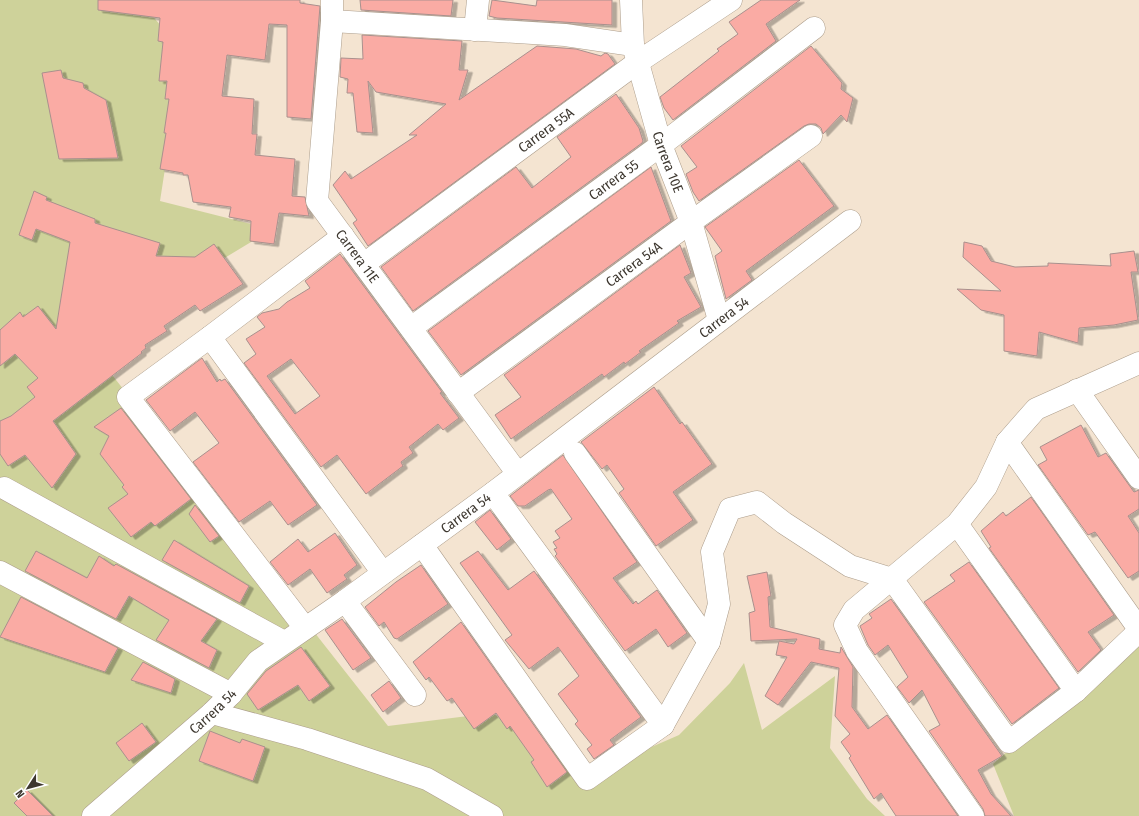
<svg xmlns="http://www.w3.org/2000/svg" width="1139" height="816" font-family="'Fira Sans Condensed',sans-serif">
  <style>
    .green { fill: #ced29a }
    .building { fill: #faaba4; stroke: #a9908d; fill-rule: evenodd; filter: url(#shadow) }
    .lines { fill: none; stroke-linecap: round; stroke-linejoin: round }
    .street-casing { stroke: #ac9d8b; stroke-width: 23 }
    .street { stroke: #fff; stroke-width: 22 }
    .labels { text-anchor: middle; dominant-baseline: central; stroke-width: 3; stroke-linejoin: round; paint-order: stroke }
    .street-label { font-size: 14px; fill: #3d372f; stroke: #fff }
  </style>
  <defs>
    <filter id="shadow"><feDropShadow dx="4.5" dy="2.5" stdDeviation="0" flood-color="#0004"/></filter>
  </defs>
  <rect width="100%" height="100%" fill="#f4e4d1"/>
  <path class="green" d="M0,0H139L183,52L160,201L251,224L276,227L198,274L109,371L388,726L492,713L592,773L679,735L730,683L744,663L762,730L835,676L830,748L867,799L885,816H0Z
    M1139,637V816H1014L993,764Z"/>
  <path class="building" d="M98,0H300V3L320,6L311,119L287,117V25L269,24L265,60L227,55L222,96L254,99L252,134H257L255,155L295,159L292,196L305,197L309,216L279,213L274,244L250,241L251,221L229,217L231,207L193,202L188,175H183V173L160,169L166,133H164L169,99H165L167,81H159L163,42L158,41L160,18L98,10Z
    M360,0H453L451,16L361,10Z
    M492,0L536,6L537,0H612V25L497,18L489,16Z
    M761,0H800L766,24L776,41L673,120L664,108L660,97L719,51L717,49L738,34L729,22Z
    M362,35L462,41L459,70H468L459,100L537,46L576,49L601,56L605,53L608,54L615,64L368,246L353,223L357,220L333,185L345,171L351,179L417,135H409L446,104L376,92L368,81L373,133L357,132L353,93H347L348,79L340,77L341,58L363,59Z
    M811,46L842,83L841,89L853,98L847,122L841,115L823,134L821,128L816,124H809L804,126L699,201L693,192L686,174L697,167L681,146Z
    M61,70L63,78L83,83L84,88L106,100L118,158L59,159L42,73Z
    M616,94L639,128L643,141L642,143L413,311L381,267L516,167L532,188L571,157L557,137Z
    M799,160L834,206L746,271L752,280L726,299L715,256L722,251L705,227Z
    M651,167L671,221L461,375L428,331Z
    M34,191L47,197L46,200L95,219V223L160,243L156,256L195,257L214,244L243,284L200,311L195,305L164,326L167,331L145,345L146,348L141,352L142,353L53,421L76,454L52,488L25,455L8,466L0,454V421L11,416L35,397L27,387L38,378L15,354L0,366V330L20,312L23,317L38,306L56,329L70,242L36,229L32,240L19,235Z
    M964,242L982,246L991,261L1015,267L1048,266V263L1111,266L1110,254L1134,251L1138,272H1131L1138,320L1114,325L1079,328L1078,343L1039,332L1037,356L1004,351V315L981,310L957,289L1001,291L963,257Z
    M680,245L691,273L684,277L701,307L677,321L679,323L639,351L641,352L625,364L624,362L604,377L602,374L511,439L495,415L521,397L504,375Z
    M340,254L442,392L440,393L459,418L443,430L438,424L409,447L413,453L401,462L403,466L366,494L337,455L321,467L244,363L256,354L246,339L265,327L257,317L262,313L279,309L287,302L310,288L305,281ZM291,359L320,396L295,414L267,376Z
    M202,358L217,382L220,379L221,381L225,379L317,505L288,525L270,501L239,522L193,462L219,443L195,412L170,431L146,400Z
    M654,387L680,424L682,422L712,464L673,492L693,520L656,546L619,493L624,489L607,465L602,469L581,442Z
    M121,408L191,499L155,526L151,522L131,537L108,508L128,494L122,487L124,485L100,454L109,436L94,427Z
    M1081,425L1098,457L1106,453L1134,492L1139,490V509L1128,516L1139,533V571L1128,578L1095,532L1088,535L1038,465L1047,460L1040,447Z
    M563,455L637,562L613,578L633,604L636,601L638,604L657,590L687,633L668,647L656,629L625,651L555,556L557,554L554,549L557,548L553,542L560,538L555,531L572,519L551,489L548,490L525,506H518L510,496Z
    M1031,497L1114,615L1088,632L1101,650L1078,672L989,548L991,547L981,531L1003,512L1006,516Z
    M195,505L219,536L210,542L189,514Z
    M490,510L511,539L497,550L475,522Z
    M335,533L357,565L344,575L347,579L327,593L310,569L288,585L270,562L298,539L308,552Z
    M174,540L249,586L240,603L162,560Z
    M36,551L87,578L99,556L114,566L116,564L217,619L201,641L217,650L209,668L156,640L169,620L129,596L116,619L25,571Z
    M478,551L508,590L534,571L641,717L610,740L614,745L594,759L587,749L592,745L575,724L578,721L558,694L579,676L558,647L529,669L505,640L512,635L460,563Z
    M969,562L1059,688L1012,724L924,602L955,581L950,575Z
    M421,565L448,604L397,639L394,638L384,622L379,626L365,607L396,582Z
    M767,572L771,596L768,597L770,627L820,639L819,649L840,653L841,647L853,667L852,707L868,729L887,715L958,816H896L881,793L874,799L849,758L851,756L841,742L850,734L835,716L839,668L811,662L778,705L765,696L787,657L776,655L779,641L794,644L797,639L751,641L749,613L755,611L747,576Z
    M21,597L118,648L105,672L0,637Z
    M891,599L1002,756L978,770L991,794L1011,816H985L983,809L929,731L940,725L922,690L909,703L897,687L908,677L888,645L875,655L868,645L860,626L872,618L869,614Z
    M342,619L371,658L353,670L325,630Z
    M461,622L567,772L547,787L531,762L534,760L510,726L507,729L496,713L474,729L452,698L447,701L429,677L426,680L413,662Z
    M301,647L330,686L309,701L298,685L258,710L247,694L266,671Z
    M143,662L175,679L171,693L131,680Z
    M389,681L401,698L383,712L371,695Z
    M142,723L156,742L129,761L116,743Z
    M210,731L240,743L242,739L265,747L253,781L199,761Z
    M27,790L53,816H27L14,803Z"/>
  <g class="lines">
    <defs>
      <g id="street">
        <path id="s1" d="M332,0V21L317,201L518,474"/>
        <path id="s2" d="M631,0L633,45L661,145L691,222L719,320"/>
        <path d="M332,21L565,35L633,45"/>
        <path d="M475,30L478,0"/>
        <path id="s3" d="M364,264L638,62L731,0"/>
        <path id="s4" d="M411,328L661,145L814,28"/>
        <path d="M210,337L383,573"/>
        <path d="M1077,390L1139,478"/>
        <path id="s5" d="M458,393L691,222L811,136"/>
        <path d="M1007,442L1139,629"/>
        <path d="M575,453L709,642"/>
        <path d="M4,488L284,642"/>
        <path d="M493,493L663,725"/>
        <path d="M957,524L1076,691"/>
        <path d="M422,545L587,779L663,725L709,642L719,604L712,552L730,509L757,502L784,523L850,566L892,579L1009,742L1076,691L1139,631"/>
        <path d="M0,572L231,694"/>
        <path d="M345,601L415,695"/>
        <path d="M305,628L128,397L210,337L343,236"/>
        <path d="M212,713L307,739L427,779L492,816"/>
        <path id="s6" d="M93,816L212,713L231,694L258,661L345,601L493,493L850,221"/>
        <path d="M973,816L857,651L845,625L854,610L957,524L986,487L1007,442L1036,409L1139,363"/>
      </g>
    </defs>
    <use href="#street" class="street-casing"/>
    <use href="#street" class="street"/>
  </g>
  <g class="labels">
    <g class="street-label">
      <text stroke="none"><textPath href="#s3" startOffset="226">Carrera 55A</textPath></text>
      <text stroke="none"><textPath href="#s2" startOffset="167">Carrera 10E</textPath></text>
      <text stroke="none"><textPath href="#s4" startOffset="251">Carrera 55</textPath></text>
      <text stroke="none"><textPath href="#s1" startOffset="270">Carrera 11E</textPath></text>
      <text stroke="none"><textPath href="#s5" startOffset="218">Carrera 54A</textPath></text>
      <text stroke="none"><textPath href="#s6" startOffset="806">Carrera 54</textPath></text>
      <text stroke="none"><textPath href="#s6" startOffset="482">Carrera 54</textPath></text>
      <text stroke="none"><textPath href="#s6" startOffset="159">Carrera 54</textPath></text>
    </g>
  </g>
  <g transform="translate(28 788) rotate(234)" stroke="#ffffff" stroke-width="3" paint-order="stroke">
  <path d="M0-3L7 15L0 10L-7 15Z" fill="#3d372f"/>
  <text y="-6" font-size="11" font-weight="bold" text-anchor="middle" fill="#3d372f">N</text>
  </g>
</svg>
